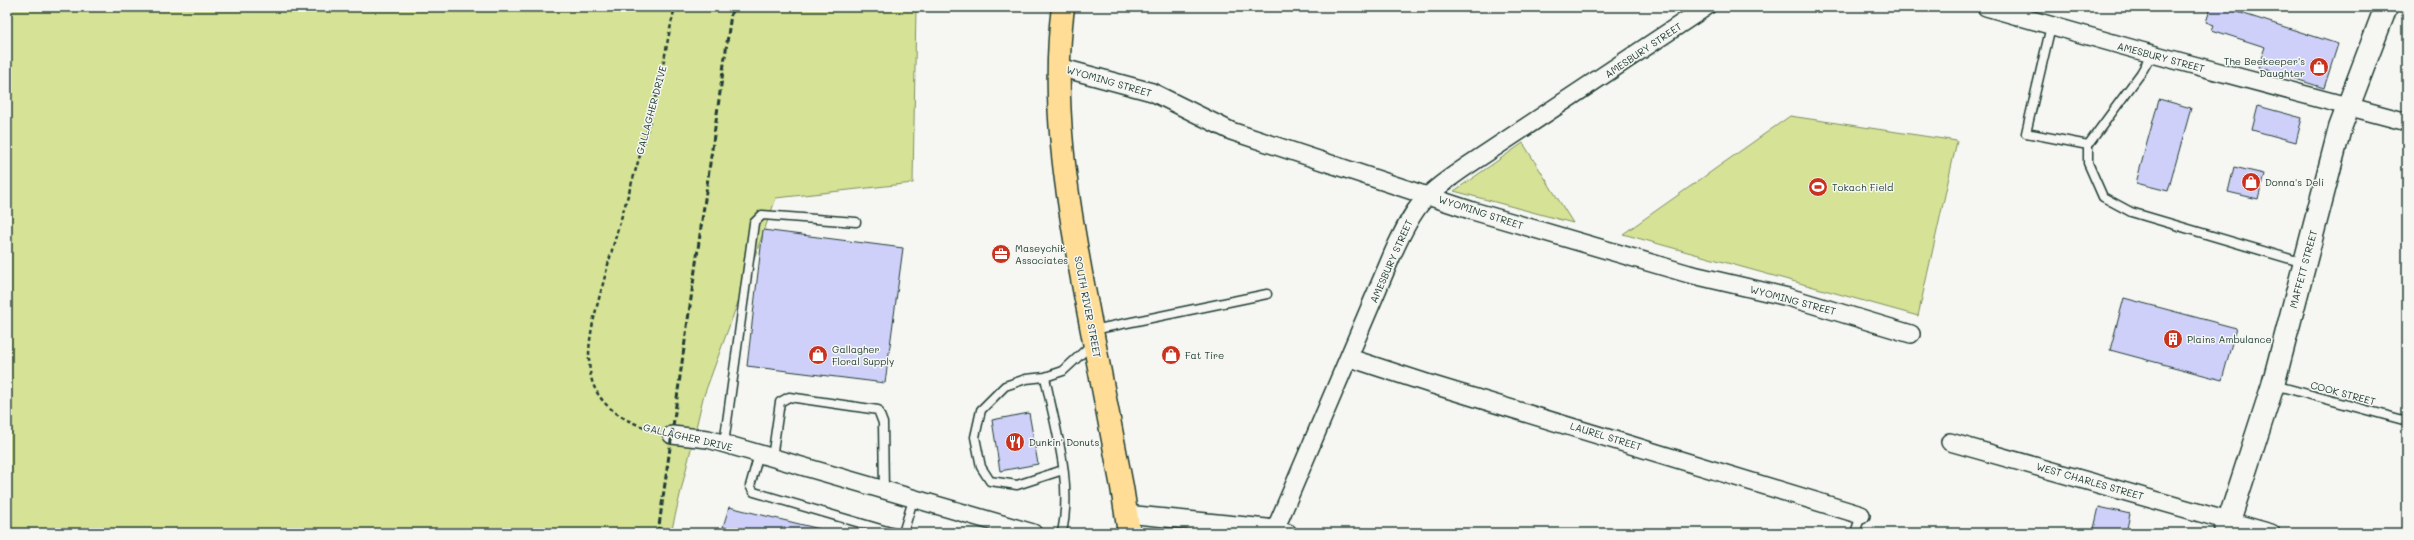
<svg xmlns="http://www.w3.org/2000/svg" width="2414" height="540" font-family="Mali,sans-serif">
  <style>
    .green { fill: #d6e295; stroke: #7a9064 }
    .building { fill: #cfd0f9; stroke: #1f3d34 }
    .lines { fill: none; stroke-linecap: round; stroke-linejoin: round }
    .lane-casing { stroke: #1f3d34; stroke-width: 11 }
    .street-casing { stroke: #1f3d34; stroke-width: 20 }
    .secondary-casing { stroke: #1f3d34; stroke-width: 25 }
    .primary-casing { stroke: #1f3d34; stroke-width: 25 }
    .path { stroke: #1f3d34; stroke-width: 2.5; stroke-dasharray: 4 3; stroke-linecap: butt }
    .lane { stroke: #f6f6f2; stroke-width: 8 }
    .street { stroke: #f6f6f2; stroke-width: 17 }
    .secondary { stroke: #f6f6f2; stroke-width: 22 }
    .primary { stroke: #ffdd96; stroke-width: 22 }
    .rail { stroke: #1f3d34; stroke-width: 3; stroke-dasharray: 6 3; stroke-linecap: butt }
    .labels { text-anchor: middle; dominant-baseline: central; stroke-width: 3; stroke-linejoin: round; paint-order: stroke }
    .street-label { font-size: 10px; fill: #1f3d34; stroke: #f6f6f2 }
    .poi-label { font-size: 10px; fill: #1f3d34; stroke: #f6f6f2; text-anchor: start }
  </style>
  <rect width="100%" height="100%" fill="#f6f6f2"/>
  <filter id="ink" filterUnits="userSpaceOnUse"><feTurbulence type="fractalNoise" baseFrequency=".025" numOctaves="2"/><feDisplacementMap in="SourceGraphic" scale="8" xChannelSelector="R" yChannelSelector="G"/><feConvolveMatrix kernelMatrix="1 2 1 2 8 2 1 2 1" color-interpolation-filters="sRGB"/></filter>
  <g filter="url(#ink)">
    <path class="green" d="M7,7H916L913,183L776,198L703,398L671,533H7Z
      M1790,116L1957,141L1918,316L1623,234Z
      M1523,143L1573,223L1454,191Z"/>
    <path class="building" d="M2211,7H2222L2338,44L2324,88L2258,67L2265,47L2212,30L2214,25L2206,22Z
      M2159,99L2191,108L2168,191L2136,183Z
      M2258,106L2302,118L2296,142L2252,130Z
      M2234,167L2264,174L2258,199L2228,192Z
      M763,230L903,248L885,383L747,366Z
      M2124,298L2236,328L2222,380L2110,350Z
      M1029,413L1038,464L1000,471L992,420Z
      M729,507L820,529V533H744L723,527Z
      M2099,507L2130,514L2126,533H2093Z"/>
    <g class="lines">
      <defs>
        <path id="lane" d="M2051,26L2026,133L2088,145
          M2152,54L2141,73L2088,145V163L2103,197L2131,212L2304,263
          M1093,330L1267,294
          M1045,377L1026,379L1005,386L981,410L975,437L981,467L990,481L1017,485L1063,470
          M2274,385L2407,421
          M724,444L754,223L762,215L856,222
          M759,454L750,486L754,492L894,533
          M772,458L780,402L789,397L878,410L883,423L884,491
          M903,533L913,500
          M1062,533C1073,481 1055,428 1045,377L1063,371L1092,344
          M1855,533L1861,515"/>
        <path id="street" d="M1986,7L2141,51L2407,122
          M1059,67L1152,92L1231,131L1473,211L1689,274L1788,297L1911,334
          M1350,358L1430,384L1861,515
          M672,435L708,439L1033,533
          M1950,442L2271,533
          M1126,514L1267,528L1288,533
          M1275,530L1393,253C1415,204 1423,196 1467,166L1706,7"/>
        <path id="secondary" d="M2225,533L2273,385L2340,128L2386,7"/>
        <path id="primary" d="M1063,7C1051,100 1066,193 1083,284C1096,352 1109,419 1122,487L1129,533"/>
      </defs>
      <use href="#lane" class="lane-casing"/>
      <use href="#street" class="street-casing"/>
      <use href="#secondary" class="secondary-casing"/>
      <use href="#primary" class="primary-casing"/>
      <path class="path" d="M657,431C629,424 598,408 591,377C584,343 597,308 605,276C621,214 642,154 657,93C664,64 668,35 675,7"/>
      <use href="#lane" class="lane"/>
      <use href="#street" class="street"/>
      <use href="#secondary" class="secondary"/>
      <use href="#primary" class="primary"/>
      <path class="rail" d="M658,533L732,7"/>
    </g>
  </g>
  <defs>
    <symbol id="shop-disc" viewBox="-11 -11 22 22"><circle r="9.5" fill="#c8321e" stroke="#f6f6f2"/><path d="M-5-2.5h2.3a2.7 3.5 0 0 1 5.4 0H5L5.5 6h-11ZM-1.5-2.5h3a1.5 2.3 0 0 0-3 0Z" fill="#fff"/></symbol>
    <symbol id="stadium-disc" viewBox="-11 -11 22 22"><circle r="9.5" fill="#c8321e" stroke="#f6f6f2"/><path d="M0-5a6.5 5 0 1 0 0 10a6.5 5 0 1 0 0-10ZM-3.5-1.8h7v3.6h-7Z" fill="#fff"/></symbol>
    <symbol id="office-disc" viewBox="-11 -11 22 22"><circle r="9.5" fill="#c8321e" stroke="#f6f6f2"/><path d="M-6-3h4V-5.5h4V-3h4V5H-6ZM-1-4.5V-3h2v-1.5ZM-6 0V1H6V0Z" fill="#fff"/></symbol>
    <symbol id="building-disc" viewBox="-11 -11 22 22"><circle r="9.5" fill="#c8321e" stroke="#f6f6f2"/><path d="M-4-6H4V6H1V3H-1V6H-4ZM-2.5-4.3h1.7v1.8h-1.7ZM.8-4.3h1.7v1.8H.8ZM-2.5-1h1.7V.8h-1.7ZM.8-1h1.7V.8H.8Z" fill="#fff"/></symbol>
    <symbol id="restaurant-disc" viewBox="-11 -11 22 22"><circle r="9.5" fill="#c8321e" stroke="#f6f6f2"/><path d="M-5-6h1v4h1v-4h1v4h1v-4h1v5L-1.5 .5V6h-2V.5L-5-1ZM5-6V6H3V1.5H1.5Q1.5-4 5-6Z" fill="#fff"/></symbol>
  </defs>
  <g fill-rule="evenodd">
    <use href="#shop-disc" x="2308" y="56" width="22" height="22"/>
    <use href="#shop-disc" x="2240" y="171" width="22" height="22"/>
    <use href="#stadium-disc" x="1807" y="176" width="22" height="22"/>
    <use href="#office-disc" x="990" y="243" width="22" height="22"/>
    <use href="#building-disc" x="2162" y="328" width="22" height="22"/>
    <use href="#shop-disc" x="807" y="344" width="22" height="22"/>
    <use href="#shop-disc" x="1160" y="344" width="22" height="22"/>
    <use href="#restaurant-disc" x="1004" y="431" width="22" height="22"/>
  </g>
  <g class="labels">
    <g class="street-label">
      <text transform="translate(1643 50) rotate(-34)">AMESBURY STREET</text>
      <text transform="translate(2161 57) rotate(15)">AMESBURY STREET</text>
      <text transform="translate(1109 81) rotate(16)">WYOMING STREET</text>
      <text transform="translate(651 110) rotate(-75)">GALLAGHER DRIVE</text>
      <text transform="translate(1481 212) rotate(18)">WYOMING STREET</text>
      <text transform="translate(1391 261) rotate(-66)">AMESBURY STREET</text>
      <text transform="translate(2303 269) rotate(-75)">MAFFETT STREET</text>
      <text transform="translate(1793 300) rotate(15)">WYOMING STREET</text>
      <text transform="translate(1088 307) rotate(79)">SOUTH RIVER STREET</text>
      <text transform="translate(2343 393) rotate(15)">COOK STREET</text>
      <text transform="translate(1606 436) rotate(17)">LAUREL STREET</text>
      <text transform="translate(688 437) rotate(13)">GALLAGHER DRIVE</text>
      <text transform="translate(2090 481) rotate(16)">WEST CHARLES STREET</text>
    </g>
    <g class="poi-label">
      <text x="2305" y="61" text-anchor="end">The Beekeeper's<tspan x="2305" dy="12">Daughter</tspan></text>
      <text x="2265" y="182">Donna's Deli</text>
      <text x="1832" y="187">Tokach Field</text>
      <text x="1015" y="248">Maseychik<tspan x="1015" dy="12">Associates</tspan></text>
      <text x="2187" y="339">Plains Ambulance</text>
      <text x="832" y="349">Gallagher<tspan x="832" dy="12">Floral Supply</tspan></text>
      <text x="1185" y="355">Fat Tire</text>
      <text x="1029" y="442">Dunkin' Donuts</text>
    </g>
  </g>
  <rect width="2414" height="540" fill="none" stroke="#f6f6f2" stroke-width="24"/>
  <rect x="12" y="12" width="2390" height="516" fill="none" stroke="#1f3d34" stroke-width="1.5" filter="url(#ink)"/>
</svg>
